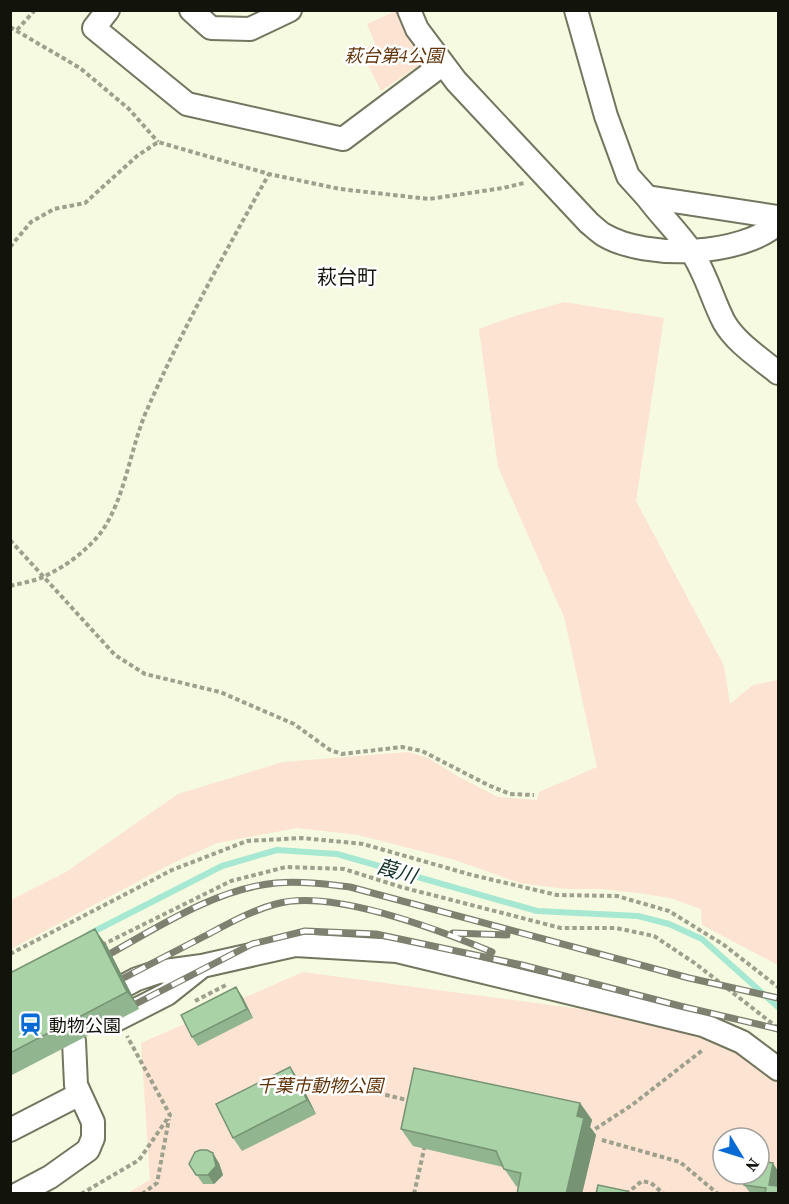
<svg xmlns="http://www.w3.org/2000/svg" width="789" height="1204" font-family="'Source Serif 4','Noto Sans JP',serif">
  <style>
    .green { fill: #fde3d1; fill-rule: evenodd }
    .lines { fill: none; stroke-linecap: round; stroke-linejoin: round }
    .stream { stroke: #a6e8d1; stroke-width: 6 }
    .minor-casing { stroke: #72765f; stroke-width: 26 }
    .path { stroke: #9da08d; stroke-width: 4; stroke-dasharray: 4.5 3; stroke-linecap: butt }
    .minor { stroke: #fff; stroke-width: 22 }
    .rail-casing { stroke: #7f8170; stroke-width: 7 }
    .rail { stroke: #fff; stroke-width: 4.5; stroke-dasharray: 14; stroke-linecap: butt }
    .wall { fill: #91b58f }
    .shaded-wall { fill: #769374 }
    .building { fill: #a9d2a6; stroke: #769374; stroke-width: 1.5 }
    .labels { text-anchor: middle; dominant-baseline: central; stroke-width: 5; stroke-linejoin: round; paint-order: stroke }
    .park-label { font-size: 18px; font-style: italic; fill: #603308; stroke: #fff }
    .poi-label { font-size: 18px; fill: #12130a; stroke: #fff; text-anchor: start }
    .neighbourhood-label { font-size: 20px; fill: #12130a; stroke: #fff }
    .water-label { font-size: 20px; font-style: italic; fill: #133329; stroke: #fff }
  </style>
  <rect width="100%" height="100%" fill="#f6fae0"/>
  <path class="green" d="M396,11L421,55L420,65L381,91L361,51L375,43L367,24Z
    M564,302L664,318L636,501L724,666L730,704L753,685L778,680V965L702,925L701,909L670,898L638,893L602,889H566L520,883L452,859L358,835L297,828L217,843L171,864L11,949V900L66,872L178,794L283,762L408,752L428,758L459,777L498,797L537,800L539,792L597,767L564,617L498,467L479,329L515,316Z
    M303,972L670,1021L778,1071V1193L126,1194L150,1180L141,1043ZM723,1138H759V1174H723Z"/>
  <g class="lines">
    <path class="stream" d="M89,934L222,866L277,850L337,854L537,911L638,916L669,924L702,939L778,1007"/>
    <defs>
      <path id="minor" d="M108,10L94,28L187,104L343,139L443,64
        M191,10L211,28L250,29L290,10
        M409,10L417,29L456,81L589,223C594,227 599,232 604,235C646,260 743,256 778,223
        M576,10L606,116L628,176L647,197L778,217
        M647,197C660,215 678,232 691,251C706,273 712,299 724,322C736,343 760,358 778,373
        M99,999L137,979L158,972L202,966L295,945L397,951L703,1025L742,1042L778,1069
        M112,1022L167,994L201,967
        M10,1130L80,1094
        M18,1194L50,1177L88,1150L93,1138V1122L76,1085L74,1041"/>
    </defs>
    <use href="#minor" class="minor-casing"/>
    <path class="path" d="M10,27L80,68L129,109L158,142
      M17,30L35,10
      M10,247L31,222L54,209L85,203L137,156L158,142L269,174L340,189L429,199L503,188L524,183
      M10,540L115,655L145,674L220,692L294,724L330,750L342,754L402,747L422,751L488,785L510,794L534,795
      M10,586C22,583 35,581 45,576C65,567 89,549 102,531C125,498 130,450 146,412C182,330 225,252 269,174
      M102,945L231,881L286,867L344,869L401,887L561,928H616L654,936L696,964L778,1028
      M10,954L172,870L247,841L302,838L363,844L472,875L557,895L617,896L669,911L724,945L778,987
      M195,1001L228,984
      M378,1093L411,1101
      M589,1133L632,1105L704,1049
      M602,1140L680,1162L718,1194
      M81,1194L139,1160L170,1115L127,1036
      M142,1194L157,1183L169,1119
      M414,1194L425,1145
      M626,1194L642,1181L651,1183L664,1194"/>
    <use href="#minor" class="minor"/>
    <defs>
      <path id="rail" d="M453,933L507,935
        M95,962C151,932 212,889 276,883C301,881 325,884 350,887L689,978L778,998
        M108,986C139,970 170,954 201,938C226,925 250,911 276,904C332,888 439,930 492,952
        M122,1011L252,944L305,931L376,934L522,965L680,1006L778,1029"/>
    </defs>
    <use href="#rail" class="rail-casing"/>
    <use href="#rail" class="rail"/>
  </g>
  <path class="wall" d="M107,946L139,1009L10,1076V973Z
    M242,996L253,1018L198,1046L192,1037Z
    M290,1067L299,1080L316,1114L242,1151L233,1138Z
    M580,1103L592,1120L590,1127L596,1135L582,1194H517L518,1187L516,1186L503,1167L413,1146L401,1129Z
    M219,1163L223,1175L214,1184H203L189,1164Z
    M778,1171L777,1186L778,1194H751L744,1185Z"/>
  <path class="shaded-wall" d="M95,929L107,946L139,1009L127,992Z
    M236,987L242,996L253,1018L247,1009Z
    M290,1067L299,1080L316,1114L307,1100Z
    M580,1103L592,1120L590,1127L596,1135L582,1194H566L577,1116Z
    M213,1153L219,1163L223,1175L214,1184L208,1175Z
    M773,1163L778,1171V1179L776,1194L769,1185Z"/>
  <path class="building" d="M95,929L127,992L10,1053V973Z
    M236,987L247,1009L192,1037L181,1015Z
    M290,1067L307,1100L233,1138L216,1104Z
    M414,1068L580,1103L577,1116L584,1118L566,1194H517L521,1173L504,1169L496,1151L401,1129Z
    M200,1150H207L213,1153L216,1166L208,1175H196L189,1164L195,1152Z
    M759,1161L773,1163L769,1185L778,1186V1194H765L766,1188L744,1185L746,1174H759Z
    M598,1185L627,1191V1194H596Z"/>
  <defs>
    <symbol id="station-bare" viewBox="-9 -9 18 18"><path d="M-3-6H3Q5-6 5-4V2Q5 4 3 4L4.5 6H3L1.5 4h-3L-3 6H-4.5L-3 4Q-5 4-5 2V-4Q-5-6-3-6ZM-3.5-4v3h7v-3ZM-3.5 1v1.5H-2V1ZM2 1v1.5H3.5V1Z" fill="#086bd3" stroke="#fff" stroke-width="2.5" paint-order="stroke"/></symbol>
  </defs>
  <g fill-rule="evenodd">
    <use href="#station-bare" x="14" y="1008" width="33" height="33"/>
  </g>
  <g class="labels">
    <g class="park-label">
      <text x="394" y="55">萩台第4公園</text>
      <text x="320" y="1085">千葉市動物公園</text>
    </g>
    <g class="poi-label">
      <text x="49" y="1025">動物公園</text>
    </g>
    <g class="neighbourhood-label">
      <text x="347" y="277">萩台町</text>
    </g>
    <g class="water-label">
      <text transform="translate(397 871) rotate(16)">葭川</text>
    </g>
  </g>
  <rect width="789" height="1204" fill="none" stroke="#12130a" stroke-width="24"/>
  <g transform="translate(741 1156) rotate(128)"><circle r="28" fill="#ffffff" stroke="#a0a19d" stroke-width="1.5"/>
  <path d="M0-4.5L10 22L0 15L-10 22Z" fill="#086bd3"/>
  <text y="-9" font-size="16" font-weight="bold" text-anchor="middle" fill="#12130a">N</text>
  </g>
</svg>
